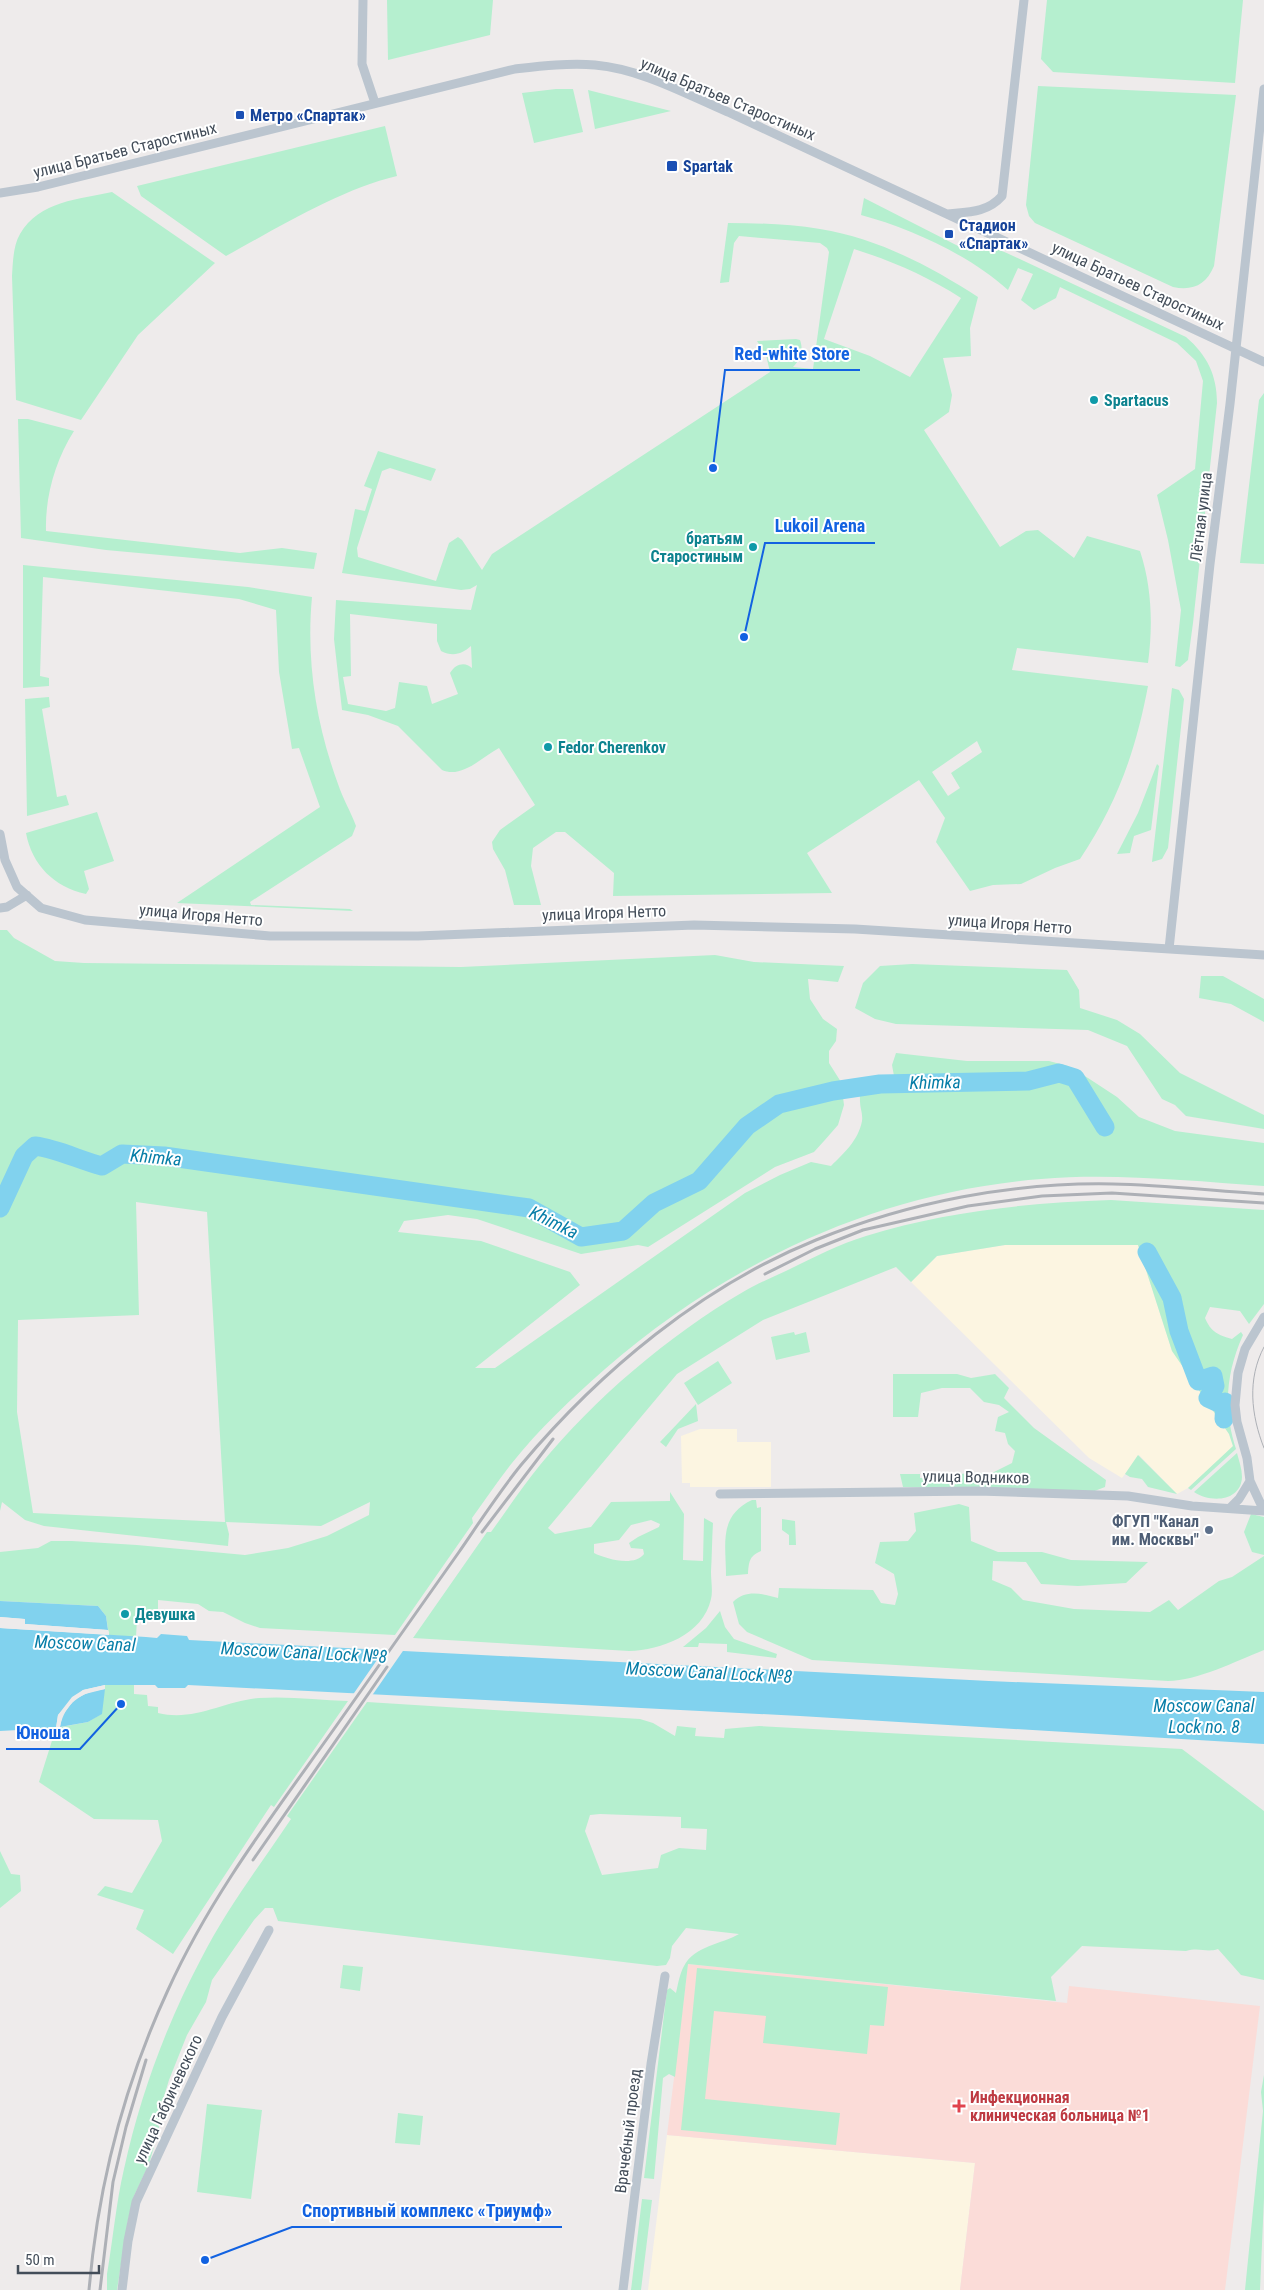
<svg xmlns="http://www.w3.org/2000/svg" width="1264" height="2290" font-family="'Roboto Condensed',sans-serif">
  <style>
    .commercial { fill: #fcf5e1 }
    .medical { fill: #fbdcd8 }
    .green { fill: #b5efcf; fill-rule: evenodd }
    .water { fill: #81d2ee }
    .pier { fill: #eeebeb }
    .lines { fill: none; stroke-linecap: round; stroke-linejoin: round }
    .river { stroke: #81d2ee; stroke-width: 19 }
    .minor { stroke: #bbc5cf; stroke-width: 9 }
    .tram { stroke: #adb0b6; stroke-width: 1 }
    .rail { stroke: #adb0b6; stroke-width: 3 }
    .transit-dot { fill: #1a4fb4; stroke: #fff; stroke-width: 2 }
    .culture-dot { fill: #0f9aa8; stroke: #fff; stroke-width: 2 }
    .service-dot { fill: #5c6f8a; stroke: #fff; stroke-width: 2 }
    .health-dot { fill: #e0444e; stroke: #fff; stroke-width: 2 }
    .labels { text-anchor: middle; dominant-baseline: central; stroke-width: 4; stroke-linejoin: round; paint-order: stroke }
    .street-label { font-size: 16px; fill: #434d59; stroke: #fff }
    .transit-label { font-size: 16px; font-weight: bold; fill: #164399; stroke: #fff; text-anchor: start }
    .culture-label { font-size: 16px; font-weight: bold; fill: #0d838f; stroke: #fff; text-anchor: start }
    .service-label { font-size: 16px; font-weight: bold; fill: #4e5e75; stroke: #fff; text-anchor: end }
    .health-label { font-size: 16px; font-weight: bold; fill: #be3a42; stroke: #fff; text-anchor: start }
    .water-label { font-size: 18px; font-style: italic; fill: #077ea8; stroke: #fff }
    .leader { fill: none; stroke: #1262e1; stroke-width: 2 }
    .callout-dot { fill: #1262e1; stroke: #fff; stroke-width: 2 }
    .callout-label { font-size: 18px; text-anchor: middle; font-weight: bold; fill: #1262e1; stroke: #fff; stroke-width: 4; stroke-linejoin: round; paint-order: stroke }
  </style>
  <rect width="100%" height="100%" fill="#eeebeb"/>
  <path class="commercial" d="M1005,1245H1138L1172,1351L1229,1434L1233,1447L1188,1488L1177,1494L1139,1455L1122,1478L1089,1458L911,1282L937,1256Z
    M700,1429H737V1442H771V1487H690V1483H682L681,1436Z
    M667,2135L975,2163L960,2290H648Z"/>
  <path class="medical" d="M688,1964L1067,2003L1069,1986L1260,2006L1225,2290H960L975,2163L667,2135Z"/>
  <path class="green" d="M387,0H493L490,35L388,60Z
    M1047,0H1243L1235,83L1053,72L1041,59Z
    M1038,86L1236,95L1214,266C1206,285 1193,291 1173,287L1035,223L1029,216L1026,205Z
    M556,89H573L583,132L534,143L522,93Z
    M588,90L671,111L595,129Z
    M385,126L397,176C341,189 277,228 226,256L141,196L137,186Z
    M112,192L215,263L138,335L81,420L16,400L12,276C13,262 13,246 20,234C39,201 80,199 112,192Z
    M864,198L962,248C978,241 995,248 1011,255L1186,337C1207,355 1217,375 1217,403L1193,623L1188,660L1180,667L1175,666L1181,610L1168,540L1157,495L1195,469L1203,381L1196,361L1177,343L1060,287L1056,298L1034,310L1021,300L1033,274L1018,268L1008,290C971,256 910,228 861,215Z
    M728,223C759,223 789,224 820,229C877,238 930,266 978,297L970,328L971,356L943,358L952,395L949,412L924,430L1000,547L1026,531L1038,530L1074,558L1087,536L1140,551C1152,587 1153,626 1148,663L1017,648L1012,670L1148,686C1136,750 1117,804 1080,859L1055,868L1021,884L993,885L970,891L936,842L945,818L919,780L807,853L832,893L613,896L614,873L565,832H556L533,848L531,866L541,905H514L505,870L493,849L492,842L500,830L535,805L499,748C482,757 462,779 442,770L398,726L368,715L342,710L334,639L336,600L471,610L477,585L470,589L461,590L342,573L355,509L365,511L372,489L364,486L378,451L436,469L431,481L390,468L382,471L357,548L358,557L436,581L449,543L458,537L462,540L482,570L492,554L770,372L766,355L757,341L796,339L800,340C804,351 800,360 793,367L813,369L829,252L827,248L820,243L739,236L734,243L729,282L720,283ZM854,249C892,261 927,276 961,298L910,377L870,356L824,339ZM350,614L437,624V641L441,651C453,657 462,654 471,646L472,668C465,661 455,664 450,673L458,694L432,704L427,686L399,682L395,708L386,711L348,704L343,677L351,676ZM977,741L982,752L951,773L960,788L948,796L932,772Z
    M1264,393V564L1240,563L1259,400Z
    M18,419H28L74,431C55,461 45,497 46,531L240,553L282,548L317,553L314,569L106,550L21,538Z
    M23,565L248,587L312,597C306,661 316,724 338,784C343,799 351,812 356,826L352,836L250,902L251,905L350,909L353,911L177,903L320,807L299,748L292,749L279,672L276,610L239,599L43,577L40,676L49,678V686L23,688Z
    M1172,688L1179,690L1184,699L1168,848L1162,859L1152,862Z
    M49,697L50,707L42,709L57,797L66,795L69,805L27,816L25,699Z
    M1157,764L1159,766L1151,830L1134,836L1130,853L1117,854L1138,813Z
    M97,812L114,861L84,871L89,889L86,894C54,887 32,865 26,833Z
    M0,930H7L14,938L55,961L84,963L461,967L715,955L754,962L844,966L838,982L808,979L810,999L823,1019L837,1029L836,1041L829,1051V1063L841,1082L844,1105L838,1125L824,1141L814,1152L775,1167L648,1247L638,1245L581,1254L477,1219L448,1215L404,1221L398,1232L481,1241L570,1272L580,1285L475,1368H495L745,1193L780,1175L811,1162L831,1166C844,1153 858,1141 862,1121C863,1114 860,1108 860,1102C859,1076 874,1079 891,1080L894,1076L892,1065L896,1053L967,1061H1049L1068,1066L1088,1078L1117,1097L1139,1117L1175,1131L1264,1143V1186C1190,1181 1114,1173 1041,1179C878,1192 728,1262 605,1369C572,1398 539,1429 512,1463C498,1481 485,1500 472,1518L473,1523L395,1635L260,1628L245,1623L223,1612L209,1611L198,1604L158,1600V1613H154L153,1620L137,1619L136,1637L109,1635L106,1616L98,1606L0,1601V1552L38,1548L51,1541H72L137,1545L245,1555L288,1548L327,1536L369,1515L370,1502L321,1526L226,1522L229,1534L228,1546L44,1526L25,1520L2,1502L0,1511ZM136,1202L207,1212L225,1522L33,1513L17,1412L18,1320L139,1315Z
    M912,964L1067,970L1079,990L1080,1008L1117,1020L1140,1034L1180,1073L1264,1115V1129L1186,1116L1175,1105L1162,1099L1127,1046L1088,1030L896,1024L875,1019L855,1008L863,983L880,966Z
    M1201,976H1223L1264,999V1022L1231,1004L1199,998Z
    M1111,1200L1264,1210V1304L1249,1324L1240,1311L1210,1307L1205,1318C1211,1332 1218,1335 1232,1339L1241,1332L1243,1335C1226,1373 1223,1409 1236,1449L1191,1490L1188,1488L1233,1446L1229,1434L1172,1351L1138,1245H1005L937,1256L911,1282L896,1267L763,1320L677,1374L548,1528L555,1534L591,1527L611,1502L670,1501V1492L684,1514L683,1560L703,1561L704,1518L713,1523C712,1539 712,1556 711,1572C711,1581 713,1591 711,1599C703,1635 661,1650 629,1651L413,1638L487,1532H491C507,1510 522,1487 540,1465C594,1399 669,1335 743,1292C758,1283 774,1277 790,1269C814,1257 840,1244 866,1236C946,1211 1028,1203 1111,1200ZM651,1520L660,1524L659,1527L638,1537L629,1543L631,1548L643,1549L644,1554C634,1567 606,1559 594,1553V1544L619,1540L631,1525Z
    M794,1332L795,1335L806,1332L810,1352L776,1360L771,1337Z
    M718,1361L732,1383L698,1405L684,1383Z
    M893,1374H957L971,1378L995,1374L1009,1388L1004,1398L1034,1428L1106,1480L1105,1487L1092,1492L903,1487L900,1474H920V1478H950V1474L992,1473L1012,1463L1015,1451L1008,1444L1005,1433L995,1431L998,1417L1009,1412L999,1405L984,1402L970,1388H942L921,1393L918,1417H893Z
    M696,1404L698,1421L678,1429L666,1447L660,1442Z
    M1237,1453C1239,1461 1242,1469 1242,1477C1241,1502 1210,1503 1194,1492Z
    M1138,1455L1177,1494L1148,1487L1142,1479L1130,1477L1125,1474Z
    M752,1500H756L757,1508L761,1507V1551C749,1556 749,1562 748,1574L726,1576C726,1544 718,1516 752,1500Z
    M959,1504L969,1507L971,1541L998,1552H1042L1071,1560L1148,1562L1126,1583L1078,1586L1041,1584L1026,1562L993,1561L992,1580L1011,1588L1023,1600L1074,1609L1150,1612L1169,1600L1178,1610L1219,1581L1232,1577L1264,1556V1650C1236,1661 1197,1681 1168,1681L812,1660L747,1632L739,1624L733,1602C746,1589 763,1594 778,1598L779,1588L873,1590L881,1603L895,1605L898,1594L894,1574L875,1563L880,1542L908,1541L916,1531L914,1513Z
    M1251,1514L1264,1517V1555L1252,1552L1244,1532Z
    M782,1519L795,1521L796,1545H789V1535L782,1530Z
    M720,1611L725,1627L734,1639L777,1654L776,1658L727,1652V1644L699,1643L698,1647H683L706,1628Z
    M134,1684V1694L147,1695L148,1706L158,1707V1713C194,1722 224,1701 259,1698C288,1696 319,1700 348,1701L274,1807L271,1805L173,1954L136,1929L144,1910L97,1895L105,1886L132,1893L162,1841L158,1820L94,1819L39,1782L56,1728L88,1722L101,1714L105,1685Z
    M367,1702L640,1719L653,1723L675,1736L677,1726L696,1728L695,1736L724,1738L725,1729L759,1726L1182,1749L1264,1811V1980L1241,1975L1218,1949C1206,1953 1200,1947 1186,1951L1082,1946L1051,1977L1056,2001L688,1964L675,2077L669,2074L663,2078L654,2179L644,2178L667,1990L670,1988L676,1993C678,1984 680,1973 684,1966C694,1946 722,1944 739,1934L686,1928L672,1946L670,1958L666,1965L657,1966L278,1921L273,1908H265L254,1920L212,1980L206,2002L187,2035L169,2080L158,2116L159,2129L149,2164L134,2196L128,2220L117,2290H107V2274C113,2239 116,2203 124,2169C140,2096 166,2025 201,1959C226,1910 260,1865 291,1819L287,1816ZM600,1814L681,1817V1828L707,1829L706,1850L679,1848L661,1855L658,1868L602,1875L585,1831L590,1815Z
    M0,1851L11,1874L20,1875L21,1891L0,1908Z
    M343,1965L363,1967L360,1991L340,1988Z
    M697,1968L888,1987L884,2026L870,2025L867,2054L763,2043L766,2016L714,2011L705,2099L840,2113L836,2145L681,2130Z
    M1264,2075V2198L1260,2290H1245L1263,2111L1261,2092Z
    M207,2104L262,2110L251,2199L197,2192Z
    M398,2113L423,2116L420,2145L395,2143Z
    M642,2199L652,2200L641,2290H631Z"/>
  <path class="water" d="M0,1601L98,1606L106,1616L108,1630L25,1624L24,1619L0,1617Z
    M0,1628L146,1637L157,1638L161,1634L187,1636L189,1640L989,1681L1264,1692V1744L800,1716L188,1685L185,1688H158L155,1685H105L83,1690L58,1715L56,1728L0,1731Z
    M105,1689L102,1714L88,1722L60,1727C65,1703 81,1692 105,1689Z"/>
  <path class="pier" d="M0,1617L25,1619V1624L108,1630L109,1632L24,1626L22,1621L0,1620Z
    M0,1626L109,1632V1635L0,1628Z
    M386,1647L405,1648L371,1697L352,1696Z
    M105,1685V1689L85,1694L74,1700L62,1716L60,1727L56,1728L58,1715L72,1697L83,1690Z"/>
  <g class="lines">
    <path class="river" d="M0,1208L24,1156L35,1146C58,1149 79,1160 102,1166L122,1154L164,1156L529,1208L581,1237L623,1231L654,1203L699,1181L747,1126L779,1104L833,1091L880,1084L1028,1081L1059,1073L1075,1078L1105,1127
      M1147,1252L1172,1298L1179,1331L1198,1381L1213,1376L1215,1386L1208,1398L1219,1403L1225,1402L1224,1419"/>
    <path class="minor" d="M363,0L362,64L375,103
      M0,193L38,187L515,69C542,66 568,63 595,65C641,69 686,94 728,112L1264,362
      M947,214C968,212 987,213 1002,196L1024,0
      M0,834L5,860L17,887L41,908L85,920L270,936H418L694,925L855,929L1264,955
      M0,908L7,907L27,895
      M1169,949L1210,564L1230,404L1264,89
      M1264,1317L1245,1349L1238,1373L1235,1405L1237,1422L1247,1458L1250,1481L1264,1511
      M720,1494L978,1491L1128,1496L1192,1506L1264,1511
      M1230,1508L1239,1499L1250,1481
      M122,2290L128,2241L136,2202L222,2017L269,1930
      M623,2290L651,2064L665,1976"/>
    <path class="tram" d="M1264,1347C1247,1379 1251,1415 1264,1448"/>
    <path class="rail" d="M765,1274L815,1249L863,1230L968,1206L1042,1196L1112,1193L1264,1203
      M482,1532L553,1439
      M253,1860L387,1667
      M89,2290C98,2186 124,2085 168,1990C213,1890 283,1802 346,1712C384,1659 421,1605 459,1552C479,1523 499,1492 521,1465C600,1371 702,1286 816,1240C909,1202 1012,1182 1113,1184C1163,1185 1214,1191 1264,1194
      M100,2290L113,2182L126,2127L146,2060"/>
  </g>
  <g class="transit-dot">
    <rect x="235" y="110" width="10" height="10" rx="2.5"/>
    <rect x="666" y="160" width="12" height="12" rx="2.5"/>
    <rect x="944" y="229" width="10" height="10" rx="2.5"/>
  </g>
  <g class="culture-dot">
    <circle cx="1094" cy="400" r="5"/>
    <circle cx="753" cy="547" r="5"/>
    <circle cx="548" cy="747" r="5"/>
    <circle cx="125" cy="1614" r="5"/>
  </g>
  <circle class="service-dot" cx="1209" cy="1530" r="5"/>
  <path class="health-dot" d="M956.5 2098.5h5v5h5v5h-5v5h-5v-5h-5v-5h5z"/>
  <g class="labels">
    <g class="street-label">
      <text transform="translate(728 99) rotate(23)">улица Братьев Старостиных</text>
      <text transform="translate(125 150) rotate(-14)">улица Братьев Старостиных</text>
      <text transform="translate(1138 286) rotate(25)">улица Братьев Старостиных</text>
      <text transform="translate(1201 517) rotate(-83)">Лётная улица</text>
      <text transform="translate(604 913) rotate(-2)">улица Игоря Нетто</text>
      <text transform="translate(201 915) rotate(5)">улица Игоря Нетто</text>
      <text transform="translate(1010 924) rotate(4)">улица Игоря Нетто</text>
      <text transform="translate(976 1477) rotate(1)">улица Водников</text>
      <text transform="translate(168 2099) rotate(-65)">улица Габричевского</text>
      <text transform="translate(628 2131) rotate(-83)">Врачебный проезд</text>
    </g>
    <g class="transit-label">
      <text x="250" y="115">Метро «Спартак»</text>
      <text x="683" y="166">Spartak</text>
      <text x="959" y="225">Стадион<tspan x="959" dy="18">«Спартак»</tspan></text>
    </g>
    <g class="culture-label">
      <text x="1104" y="400">Spartacus</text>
      <text x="743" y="538" text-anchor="end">братьям<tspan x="743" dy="18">Старостиным</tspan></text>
      <text x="558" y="747">Fedor Cherenkov</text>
      <text x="135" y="1614">Девушка</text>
    </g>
    <g class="service-label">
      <text x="1199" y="1521">ФГУП "Канал<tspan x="1199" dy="18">им. Москвы"</tspan></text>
    </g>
    <g class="health-label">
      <text x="970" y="2097">Инфекционная<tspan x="970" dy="18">клиническая больница №1</tspan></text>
    </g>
    <g class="water-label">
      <text transform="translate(935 1082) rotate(-1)">Khimka</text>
      <text transform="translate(156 1157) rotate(5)">Khimka</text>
      <text transform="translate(554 1222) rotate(26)">Khimka</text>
      <text transform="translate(85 1643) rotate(2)">Moscow Canal</text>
      <text transform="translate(304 1652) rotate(3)">Moscow Canal Lock №8</text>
      <text transform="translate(709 1672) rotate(3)">Moscow Canal Lock №8</text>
      <text x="1204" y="1705">Moscow Canal<tspan x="1204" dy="21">Lock no. 8</tspan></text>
    </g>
  </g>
  <path class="leader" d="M713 468L725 370H860M744 637L765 543H875M121 1704L80 1749H6M205 2260L292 2227H562"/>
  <g class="callout-dot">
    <circle cx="713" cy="468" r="5"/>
    <circle cx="744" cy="637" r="5"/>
    <circle cx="121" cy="1704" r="5"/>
    <circle cx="205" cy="2260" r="5"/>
  </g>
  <g class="callout-label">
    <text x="792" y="360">Red-white Store</text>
    <text x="820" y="532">Lukoil Arena</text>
    <text x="43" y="1739">Юноша</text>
    <text x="427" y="2217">Спортивный комплекс «Триумф»</text>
  </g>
  <path d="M18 2265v8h81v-8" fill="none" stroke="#434d59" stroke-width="2.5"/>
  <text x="25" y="2265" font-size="15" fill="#434d59" stroke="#ffffff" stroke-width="4" paint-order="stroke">50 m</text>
</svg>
